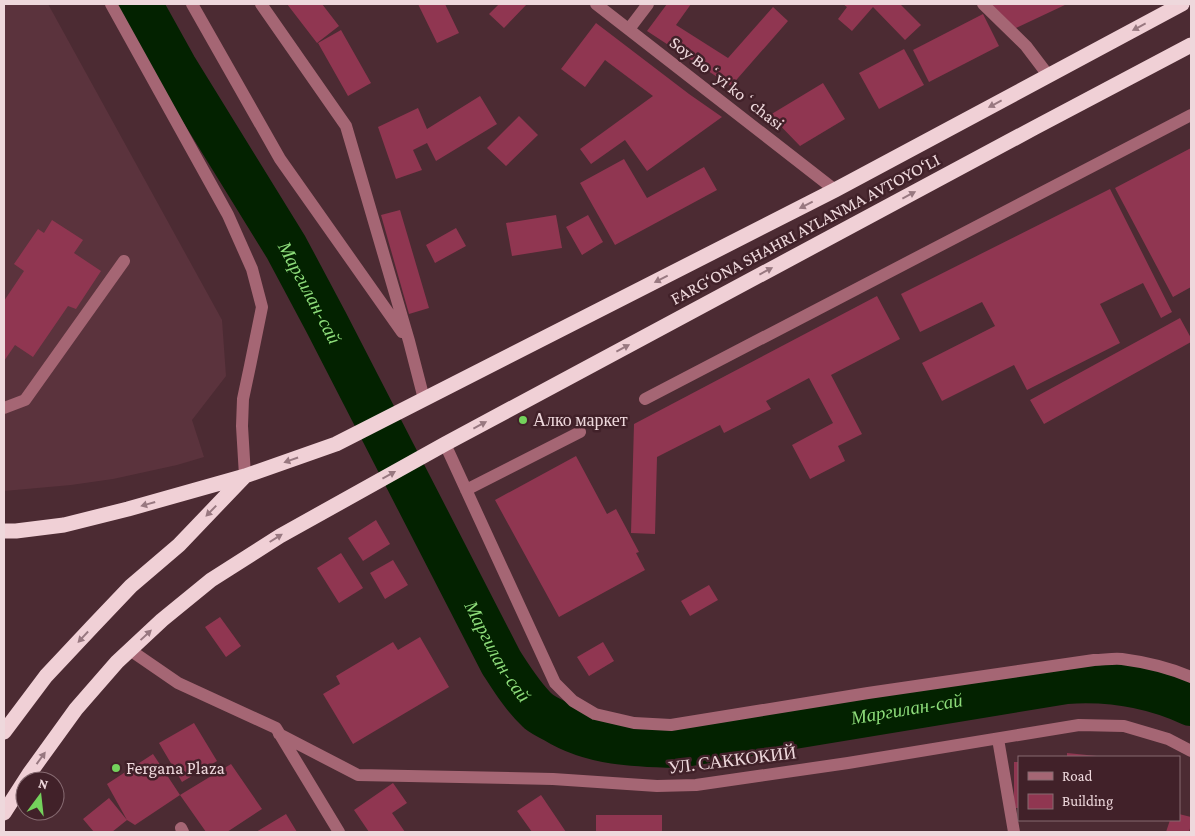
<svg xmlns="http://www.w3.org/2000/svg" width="1195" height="836" font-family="'Crimson Pro',serif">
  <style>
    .built { fill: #5b333d }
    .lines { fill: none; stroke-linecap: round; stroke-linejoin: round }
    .river { stroke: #032200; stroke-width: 44 }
    .building { fill: #903651 }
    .minor { stroke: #a56674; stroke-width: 12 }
    .highway { stroke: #f0d0d6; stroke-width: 15 }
    .oneway { fill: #987880 }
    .poi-dot { fill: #74d25c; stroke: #412129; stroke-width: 2 }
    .labels { text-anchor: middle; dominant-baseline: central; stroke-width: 5; stroke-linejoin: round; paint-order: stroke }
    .street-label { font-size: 18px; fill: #eed8dc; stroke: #412129 }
    .poi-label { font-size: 18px; fill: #eed8dc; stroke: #412129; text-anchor: start }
    .water-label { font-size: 19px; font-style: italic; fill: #8ddc79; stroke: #412129 }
  </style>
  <rect width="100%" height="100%" fill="#4c2b33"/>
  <path class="built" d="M4,4H48L222,320L226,376L192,420L204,457L177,465L113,479L71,485L4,491Z"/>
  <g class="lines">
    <path class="river" id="s1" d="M140,4L175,67L286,247L326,322L501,662C512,679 523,697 538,711C543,715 549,718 555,721C592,744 636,745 678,746L1066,682C1109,679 1152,686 1191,704"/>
  </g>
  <path class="building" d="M287,4H322L339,26L317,43Z
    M418,4H445L459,33L437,43Z
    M499,4H527L504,28L489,14Z
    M667,4H691L676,25L728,58L773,7L788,21L731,86L647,31Z
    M843,4H900L921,25L905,40L873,7L852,31L838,19L847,7Z
    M989,4H1067L1014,29Z
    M983,14L999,46L929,82L913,50Z
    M596,23L689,94L722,117L647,171L625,140L591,164L580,149L653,96L605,60L585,87L561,69Z
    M341,30L371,83L348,96L318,43Z
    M904,49L924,85L879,109L859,73Z
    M823,83L845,119L800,146L770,115Z
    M480,96L497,124L436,161L427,143L413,150L422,170L396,179L378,127L418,108L427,129Z
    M519,116L538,135L506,166L487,148Z
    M1191,148V287L1173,297L1115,188Z
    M624,159L647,198L704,167L717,190L615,245L580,183Z
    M1110,189L1172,312L1161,318L1143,283L1100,304L1120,343L1027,390L1014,365L942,401L922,363L995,326L982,302L920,332L901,294Z
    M400,210L429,308L409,314L381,215Z
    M556,215L562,248L512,256L506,223Z
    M588,215L603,242L582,255L566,227Z
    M52,220L83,240L74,253L101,271L76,309L68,306L33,357L15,345L4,361V301L24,271L14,264L38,229L44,233Z
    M456,228L466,246L435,263L426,245Z
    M877,296L900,339L831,375L862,434L838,446L845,461L810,479L792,445L833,423L809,378L766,401L771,409L724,433L720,425L657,457L655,534L631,533L634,424Z
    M1180,318L1191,338V342L1044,424L1030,400Z
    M576,456L607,514L616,509L639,552L636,553L645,570L559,617L495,500Z
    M376,520L390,544L363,561L348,538Z
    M341,553L363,588L339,603L317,568Z
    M393,560L408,585L385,599L370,573Z
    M709,585L718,600L690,616L681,601Z
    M220,617L241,646L226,657L205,627Z
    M420,637L449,687L353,744L323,694L340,684L336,676L393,642L398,650Z
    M603,642L614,661L589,676L577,657Z
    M194,723L217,761L182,782L159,743Z
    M1067,753L1097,756L1096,757H1067Z
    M153,754L180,795L231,764L262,809L227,832H206L180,795L135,825L127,820L107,784Z
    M1014,762H1019V808H1014Z
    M393,783L407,803L392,813L405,832H369L354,810Z
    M541,795L566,832H532L517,811Z
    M109,798L127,820L112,832H94L83,819Z
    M286,814L297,832H256Z
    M1179,814L1191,817V825L1189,832H1166L1170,820H1179Z
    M596,815H662V832H596Z"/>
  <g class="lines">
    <path class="minor" d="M111,4L228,215L252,269L262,307L250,366L243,399L242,426L245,476
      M192,4L280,159L402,332
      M261,4L346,126L409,341L424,399
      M596,4L835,190
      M983,4L1026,46L1048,75
      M629,29L648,4
      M645,399L1191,115
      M4,408L25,400L124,261
      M445,444L555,683L573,701L595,714L634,723L671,725L868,693L1094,660C1103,660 1113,658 1122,659C1145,662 1170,668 1191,677
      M466,490L580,432
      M130,650L178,683L276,728L339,832
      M279,734L358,775L553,779L657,786L696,785L848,763L1079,725L1124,726L1168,739L1191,751
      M998,739L1014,832
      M181,828L183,832"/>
    <path class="highway" d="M4,531H16L64,525L128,509L245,476L336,444L835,190L1182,4
      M4,732L46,676L92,627L131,586L179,545L244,477
      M4,813L29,774L76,709L117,662L162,620L211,580L280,536L445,444L1034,128L1191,45"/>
  </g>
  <defs><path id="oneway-solid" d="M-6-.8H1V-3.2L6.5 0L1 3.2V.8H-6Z" transform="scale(1.25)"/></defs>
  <g class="oneway">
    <use href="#oneway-solid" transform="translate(1139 27) rotate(152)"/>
    <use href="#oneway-solid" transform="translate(995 104) rotate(152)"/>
    <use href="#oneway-solid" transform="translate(909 195) rotate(-28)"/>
    <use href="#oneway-solid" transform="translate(806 205) rotate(153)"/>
    <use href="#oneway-solid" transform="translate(766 271) rotate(-28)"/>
    <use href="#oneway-solid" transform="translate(661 279) rotate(153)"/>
    <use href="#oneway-solid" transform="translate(623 348) rotate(-28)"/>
    <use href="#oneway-solid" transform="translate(480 425) rotate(-28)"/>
    <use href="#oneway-solid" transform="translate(291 460) rotate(161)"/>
    <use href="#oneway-solid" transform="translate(389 475) rotate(-29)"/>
    <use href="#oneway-solid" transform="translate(148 504) rotate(164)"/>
    <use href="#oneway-solid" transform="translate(211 511) rotate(134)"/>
    <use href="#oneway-solid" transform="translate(276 538) rotate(-32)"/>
    <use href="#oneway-solid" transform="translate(146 635) rotate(-43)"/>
    <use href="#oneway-solid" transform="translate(83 637) rotate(133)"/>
    <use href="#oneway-solid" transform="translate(41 758) rotate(-54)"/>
  </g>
  <g class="poi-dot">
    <circle cx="523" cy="420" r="5"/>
    <circle cx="116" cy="768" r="5"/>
  </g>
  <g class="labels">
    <g class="street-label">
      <text transform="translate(727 83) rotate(38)">Soy Boʻyi koʻchasi</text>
      <text transform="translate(805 229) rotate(-28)">FARG‘ONA SHAHRI AYLANMA AVTOYO‘LI</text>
      <text transform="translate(732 760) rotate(-7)">УЛ. САККОКИЙ</text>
    </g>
    <g class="poi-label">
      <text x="533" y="420">Алко маркет</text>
      <text x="126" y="768">Fergana Plaza</text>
    </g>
    <g class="water-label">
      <text stroke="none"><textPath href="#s1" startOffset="335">Маргилан-сай</textPath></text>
      <text stroke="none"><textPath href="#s1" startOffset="740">Маргилан-сай</textPath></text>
      <text stroke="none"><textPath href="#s1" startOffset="1191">Маргилан-сай</textPath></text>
    </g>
  </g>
  <rect width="1195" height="836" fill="none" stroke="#eed8dc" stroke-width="10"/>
  <rect x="1018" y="756" width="162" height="65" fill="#412129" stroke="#866a71"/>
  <rect x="1028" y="772" width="25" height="8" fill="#a56674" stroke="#866a71"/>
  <text x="1062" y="781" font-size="15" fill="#eed8dc">Road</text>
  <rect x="1028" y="794" width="25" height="15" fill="#903651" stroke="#866a71"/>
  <text x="1062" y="806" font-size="15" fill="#eed8dc">Building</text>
  <g transform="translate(40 796) rotate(15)"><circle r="24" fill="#412129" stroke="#866a71"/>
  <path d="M0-4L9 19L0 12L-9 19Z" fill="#74d25c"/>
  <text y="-8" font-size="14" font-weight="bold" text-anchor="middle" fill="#eed8dc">N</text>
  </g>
</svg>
